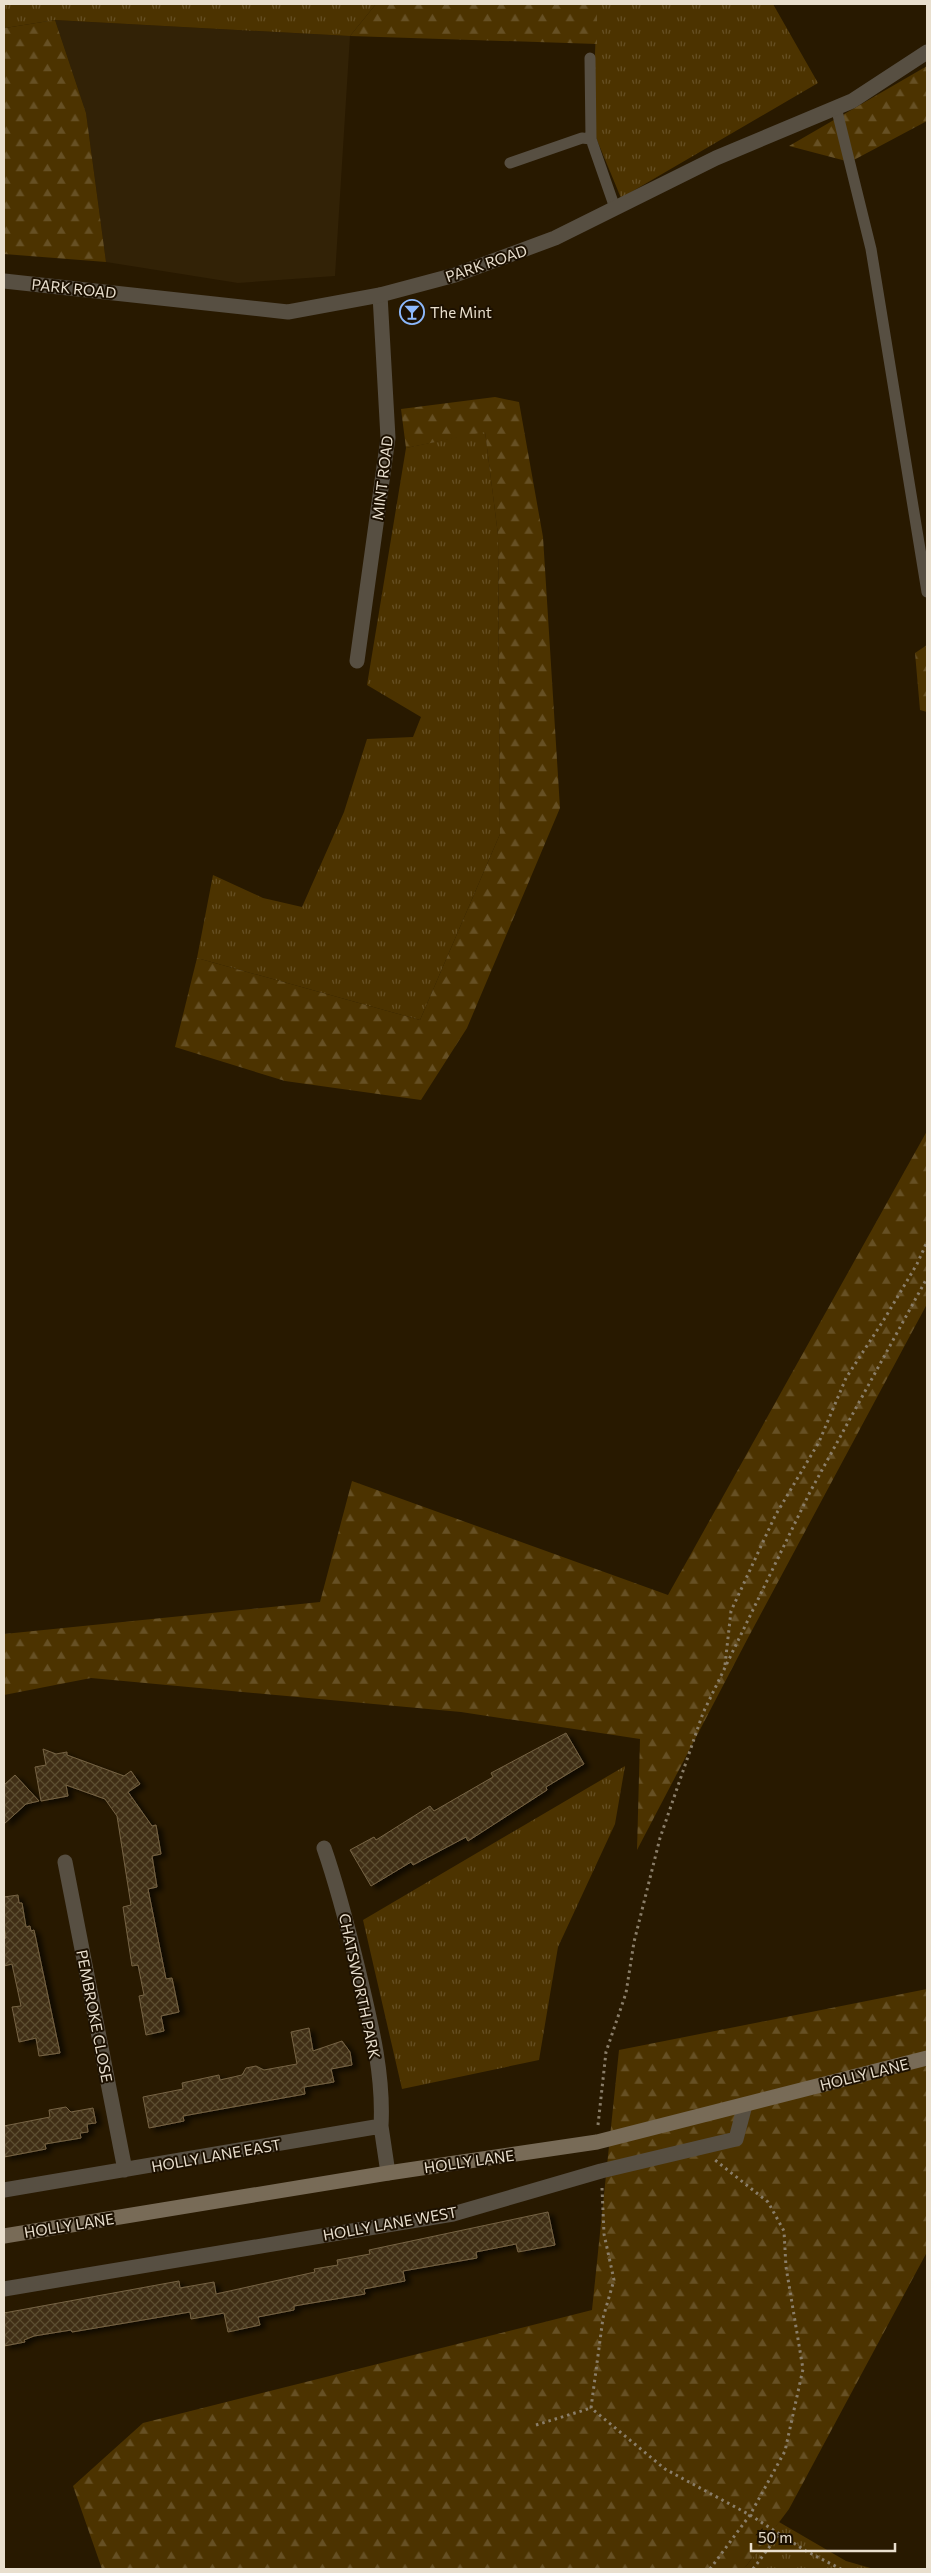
<svg xmlns="http://www.w3.org/2000/svg" width="931" height="2573" font-family="Commissioner,sans-serif">
  <style>
    .built { fill: #322206 }
    .grass { fill: url(#grass-tufts) }
    .forest { fill: url(#forest-firs) }
    .building { fill: url(#building-cross-hatch); stroke: #766345; filter: url(#shadow) }
    .lines { fill: none; stroke-linecap: round; stroke-linejoin: round }
    .path { stroke: #8a7e69; stroke-width: 3; stroke-dasharray: 2.5 4; stroke-linecap: butt }
    .service { stroke: #574f42; stroke-width: 11 }
    .minor { stroke: #574f42; stroke-width: 15 }
    .tertiary { stroke: #574f42; stroke-width: 15 }
    .secondary { stroke: #786b57; stroke-width: 15 }
    .labels { text-anchor: middle; dominant-baseline: central; stroke-width: 4; stroke-linejoin: round; paint-order: stroke }
    .street-label { font-size: 15px; fill: #e9dfce; stroke: #1c1000 }
    .poi-label { font-size: 15px; fill: #e9dfce; stroke: #1c1000; text-anchor: start }
  </style>
  <defs>
    <pattern id="grass-tufts" width="24" height="20" patternUnits="userSpaceOnUse" patternTransform="scale(1.25)"><rect width="24" height="20" fill="#4c3300"/><path d="M3 7l-1-3M5 7V3M7 7l1-3M15 17l-1-3M17 17v-4M19 17l1-3" fill="none" stroke="#665024"/></pattern>
    <pattern id="forest-firs" width="22" height="20" patternUnits="userSpaceOnUse" patternTransform="scale(1.25)"><rect width="22" height="20" fill="#4c3300"/><path d="M5 1l3.5 6h-7zM16 11l3.5 6h-7z" fill="#665024"/></pattern>
    <pattern id="building-cross-hatch" width="8" height="8" patternUnits="userSpaceOnUse" patternTransform="scale(1.25)"><rect width="8" height="8" fill="#402f12"/><path d="M0 0l8 8M0 8l8-8" fill="none" stroke="#5c4d33"/></pattern>
    <filter id="shadow"><feDropShadow dx="5.5" dy="3" stdDeviation="2.5" flood-color="#0009"/></filter>
  </defs>
  <rect width="100%" height="100%" fill="#281900"/>
  <path class="built" d="M55,20L350,36L335,276L238,283L106,262L86,113Z"/>
  <path class="grass" d="M4,4H376L350,36L55,20L5,28L4,31Z
    M597,4H773L818,83L621,198L592,128Z
    M485,431L498,535L500,834L420,1020L197,958L213,875L263,898L302,907L344,812L367,739L413,737L421,717L367,685L406,448Z
    M625,1766L615,1824L558,1947L539,2060L402,2089L363,1920Z
    M779,2522L846,2561L874,2569H744Z"/>
  <path class="forest" d="M376,4H597V44L350,36Z
    M55,20L86,113L106,262L4,254V31L5,28Z
    M927,66V121L850,162L789,146Z
    M495,397L519,402L543,537L560,808L467,1028L421,1100L285,1081L175,1047L197,958L420,1020L500,834L498,535L485,432L406,448L401,409Z
    M927,645V712L920,710L915,653Z
    M927,1131V1304L749,1636L637,1850L640,1739L461,1712L91,1678L4,1695V1634L320,1602L352,1481L668,1595Z
    M927,1989V2252L789,2509L744,2569H102L73,2486L143,2423L592,2310L619,2050Z"/>
  <path class="building" d="M566,1733L584,1764L546,1787L547,1790L468,1841L466,1837L413,1865L411,1862L371,1886L350,1850L374,1837L376,1840L430,1806L434,1811L493,1777L491,1773Z
    M43,1749L56,1754L67,1752V1755L124,1776L131,1771L140,1784L128,1792L152,1826L156,1825L161,1854L152,1856L157,1887L148,1889L166,1979L172,1978L179,2012L161,2016L164,2031L146,2035L139,1996L144,1995L138,1965L132,1966L123,1907L131,1905L117,1816L105,1799L66,1785L68,1796L41,1801L35,1767L46,1765Z
    M15,1775L39,1801L26,1804L4,1824V1785Z
    M18,1895L19,1903H22L26,1927L30,1926L31,1931L34,1930L60,2053L39,2056L36,2038L19,2042L12,2007L21,2006L12,1964L4,1966V1938H6L4,1927V1897Z
    M309,2028L313,2051L342,2041L350,2052L352,2065L331,2069L334,2082L304,2087L305,2094L183,2116L184,2121L149,2128L143,2097L183,2089L182,2083L219,2075L220,2080L242,2075L246,2068L256,2066L264,2070L297,2064L291,2032Z
    M66,2107L71,2112L93,2108L96,2123L87,2124L88,2132L80,2133L81,2138L45,2144L46,2149L4,2157V2126L50,2117L49,2110Z
    M548,2212L555,2245L518,2252L516,2244L476,2252L477,2258L403,2271L405,2281L364,2289L365,2294L294,2306V2310L258,2317L260,2325L228,2332L224,2313L191,2319L190,2312L72,2332L71,2330L34,2336L24,2340L25,2342L4,2346V2313L179,2281L180,2288L214,2282L216,2294L315,2272L314,2269L338,2265L337,2260L370,2254L369,2250Z"/>
  <g class="lines">
    <path class="path" d="M725,1665L731,1611L775,1516L819,1442L846,1378L885,1318L917,1264L927,1242
      M598,2125L606,2052L626,1993L634,1942L660,1838L703,1713L810,1492L927,1278
      M602,2188L604,2234L614,2280L603,2318L591,2408L665,2469L750,2515L806,2551L841,2569
      M536,2425L591,2408
      M710,2569L750,2515L785,2451L803,2369L786,2267L784,2231L768,2202L715,2160
      M753,2569L779,2534"/>
    <path class="service" d="M590,58L591,139
      M836,107L871,249L927,592
      M510,163L582,138L591,139L615,208"/>
    <path class="minor" d="M357,661L388,438L380,295
      M324,1848C338,1888 348,1928 358,1969C370,2020 384,2073 381,2126
      M65,1862L125,2170
      M4,2190L381,2126L388,2173
      M4,2289L453,2214L601,2171L736,2139L745,2105"/>
    <path class="tertiary" d="M4,281L288,312L380,295L455,275L555,238L716,158L852,101L927,52"/>
    <path class="secondary" d="M4,2236L388,2173L597,2142L927,2058"/>
  </g>
  <defs>
    <symbol id="bar-ring" viewBox="-11 -11 22 22"><circle r="9.5" fill="#1c1000" stroke="#8db9fc" stroke-width="1.5"/><path d="M-6-5H6L.8 .8V4.5H3.5V6h-7V4.5H-.8V.8Z" fill="#8db9fc"/></symbol>
  </defs>
  <g fill-rule="evenodd">
    <use href="#bar-ring" x="398" y="298" width="28" height="28"/>
  </g>
  <g class="labels">
    <g class="street-label">
      <text transform="translate(486 263) rotate(-19)">PARK ROAD</text>
      <text transform="translate(74 288) rotate(6)">PARK ROAD</text>
      <text transform="translate(382 478) rotate(-83)">MINT ROAD</text>
      <text transform="translate(360 1986) rotate(78)">CHATSWORTH PARK</text>
      <text transform="translate(95 2016) rotate(79)">PEMBROKE CLOSE</text>
      <text transform="translate(864 2074) rotate(-14)">HOLLY LANE</text>
      <text transform="translate(216 2155) rotate(-10)">HOLLY LANE EAST</text>
      <text transform="translate(469 2161) rotate(-8)">HOLLY LANE</text>
      <text transform="translate(390 2223) rotate(-10)">HOLLY LANE WEST</text>
      <text transform="translate(69 2225) rotate(-9)">HOLLY LANE</text>
    </g>
    <g class="poi-label">
      <text x="430" y="312">The Mint</text>
    </g>
  </g>
  <rect width="931" height="2573" fill="none" stroke="#e9dfce" stroke-width="10"/>
  <path d="M751 2543v8h144v-8" fill="none" stroke="#e9dfce" stroke-width="2.5"/>
  <text x="758" y="2543" font-size="15" fill="#e9dfce" stroke="#1c1000" stroke-width="4" paint-order="stroke">50 m</text>
</svg>
